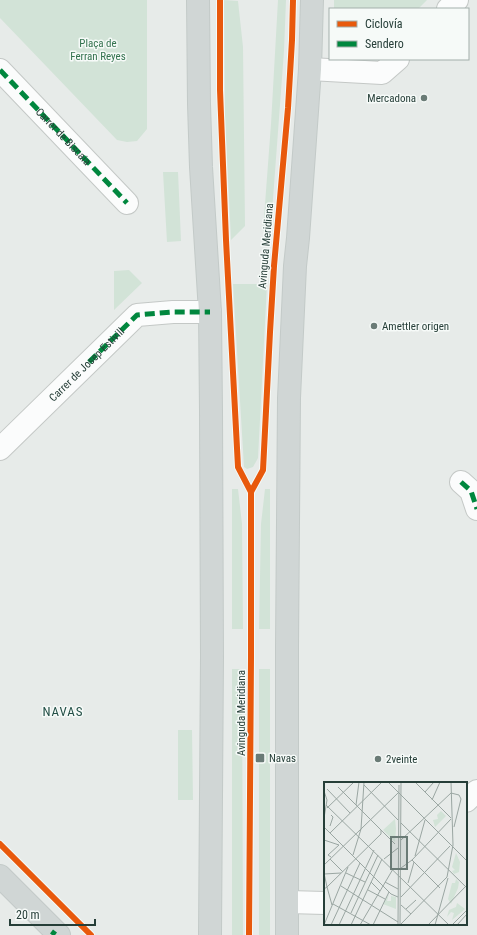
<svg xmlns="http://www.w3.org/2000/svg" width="477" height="935" font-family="'Roboto Condensed',sans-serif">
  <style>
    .green { fill: #d2e3d7 }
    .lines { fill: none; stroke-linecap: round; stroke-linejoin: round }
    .minor-casing { stroke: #c4c8c6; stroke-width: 24 }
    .major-casing { stroke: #c3cac8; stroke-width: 24 }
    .minor { stroke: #fbfcfc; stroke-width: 22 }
    .major { stroke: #d0d6d5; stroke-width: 22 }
    .quiet { stroke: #00873e; stroke-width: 5; stroke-dasharray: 10 5; stroke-linecap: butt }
    .cycleway-casing { stroke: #f6faf8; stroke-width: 8 }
    .cycleway { stroke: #e8590c; stroke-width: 6 }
    .poi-dot { fill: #6a7b76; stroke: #f6faf8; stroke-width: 1.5 }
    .labels { text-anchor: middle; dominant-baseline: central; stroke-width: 3; stroke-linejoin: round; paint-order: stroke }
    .park-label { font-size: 11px; fill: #33724e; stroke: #f6faf8 }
    .poi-label { font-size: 11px; fill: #263e38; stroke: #f6faf8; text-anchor: start }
    .street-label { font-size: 11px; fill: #263e38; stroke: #f6faf8 }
    .quarter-label { font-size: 13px; letter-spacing: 1px; fill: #234f46; stroke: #f6faf8 }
    .inset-road { fill: none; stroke: #9aa6a2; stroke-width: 1 }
    .view { fill: #6a7b76; fill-opacity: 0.15; stroke: #6a7b76; stroke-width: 2 }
    .inset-edge { fill: none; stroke: #263e38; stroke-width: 2 }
  </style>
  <rect width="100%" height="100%" fill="#e7ebe9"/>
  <path class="green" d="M0,0H147V129L137,141L127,142L117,140L0,18Z
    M224,0L238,1L243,47L245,226L231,240L225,116Z
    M278,0H286L284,51L270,239L263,231L271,124Z
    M334,0H427L418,9H334Z
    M163,172H178L181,241L167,242Z
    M129,270L142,283L114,310V271Z
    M233,284H267L258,458L253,467L247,469L244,467Z
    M232,489H238L242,524L243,629H232Z
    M265,489H270V629H259L261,524Z
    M232,669H242L243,935H232Z
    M259,669H270V935H259Z
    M178,730H192L193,800H178Z"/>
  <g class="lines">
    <defs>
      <g id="minor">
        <path d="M448,9L457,0"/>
        <path d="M310,69L382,73L398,59"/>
        <path id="s1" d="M0,70L127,203"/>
        <path id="s2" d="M0,449L137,315L173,312H210"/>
        <path d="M461,482L471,491L477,509"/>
        <path d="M466,801L477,791"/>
        <path d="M288,902L325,903"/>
      </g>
      <path id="major" d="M198,0L199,104L201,167L210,312L211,411L212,657L210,935
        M0,876L59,935
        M287,935V646L289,398L295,266L298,238L310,69L312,0"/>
    </defs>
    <use href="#minor" class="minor-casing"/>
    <use href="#major" class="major-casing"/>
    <use href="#minor" class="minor"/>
    <use href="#major" class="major"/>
    <path class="quiet" d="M0,70L127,203
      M89,362L137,315L173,312H210
      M461,482L471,491L477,509
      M52,935L55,931"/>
    <defs>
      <path id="cycleway" d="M220,0V90L226,240L238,467L251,492V657L249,935
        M251,492L263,470L270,332L274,266L288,108L292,40L293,0
        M0,844L91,935"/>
    </defs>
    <use href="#cycleway" class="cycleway-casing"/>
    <use href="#cycleway" class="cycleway"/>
  </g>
  <g class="poi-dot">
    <circle cx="424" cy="98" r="4"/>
    <circle cx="374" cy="326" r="4"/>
    <rect x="255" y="753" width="10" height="10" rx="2"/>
    <circle cx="378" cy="759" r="4"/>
  </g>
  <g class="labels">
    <g class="park-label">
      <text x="98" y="43">Plaça de<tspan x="98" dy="13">Ferran Reyes</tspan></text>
    </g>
    <g class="poi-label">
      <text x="416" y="98" text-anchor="end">Mercadona</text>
      <text x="382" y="326">Amettler origen</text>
      <text x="269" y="758">Navas</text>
      <text x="386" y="759">2veinte</text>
    </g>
    <g class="street-label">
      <text stroke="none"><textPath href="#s1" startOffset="92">Carrer de Biscaia</textPath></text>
      <text transform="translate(266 246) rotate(-85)">Avinguda Meridiana</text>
      <text stroke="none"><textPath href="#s2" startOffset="121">Carrer de Josep Estivill</textPath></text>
      <text transform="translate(241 713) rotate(-90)">Avinguda Meridiana</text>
    </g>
    <g class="quarter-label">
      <text x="63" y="711">NAVAS</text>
    </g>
  </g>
  <g transform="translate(324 782)">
    <rect width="143" height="143" fill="#e7ebe9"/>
    <path d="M117,29L122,34L111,45L109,38L114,37L113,33ZM71,37L72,47L71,60L59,48ZM132,71L136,80L135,90L130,92L128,89L131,88L128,85ZM132,97L135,100L134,106L127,122L124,117L128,101H131ZM65,112L63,119H67V114L72,115V127L59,122ZM133,121L141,127L128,138L130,131L127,130L123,135L125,128L132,125Z" fill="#d2e3d7"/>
    <path class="inset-road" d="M64,0L143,79M91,0L127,36M40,3L74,38M14,5L71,62M3,7L26,31M0,9L3,18L0,36M101,10L110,0M127,11L135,13L137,17L130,45M108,18L116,0M2,23L125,143M32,23L35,0M3,26L30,0M77,41L143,106M6,44L9,35L7,33M0,45L67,112L74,115M6,51L58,0M0,58L15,63L4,73L7,75M77,58L127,11M29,73L37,47L40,0M91,74L101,38M6,77L19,90M60,77L74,66M88,78L116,106M0,83L74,11M77,86L88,78L127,37M0,91L3,105L0,107M22,91L41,100M0,92L17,91M47,100L56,109M61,100L74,107M84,101L90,80M17,104L74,140M44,108L61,117M77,115L126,64M9,122L47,143M8,123L3,105L57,52V48M77,123L87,132M82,127L92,118M27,131L54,73M0,143L24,85M7,143L36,81M15,143L50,68M27,143L58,77M36,143L69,87M49,143L65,110M74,143L75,3M76,143L123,95L129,63L127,0M76,143L77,0M104,143L143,103M111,143L124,96M128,143L143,128M133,143L143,132"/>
    <path class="view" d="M67,55H83V87H67Z"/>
    <rect width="143" height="143" class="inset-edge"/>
  </g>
  <rect x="329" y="8" width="140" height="52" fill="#f6faf8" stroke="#a3afab"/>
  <rect x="337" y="21" width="20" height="6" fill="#e8590c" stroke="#a3afab"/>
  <text x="365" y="28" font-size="12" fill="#263e38">Ciclovía</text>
  <rect x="337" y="41" width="20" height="6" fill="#00873e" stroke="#a3afab"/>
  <text x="365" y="48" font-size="12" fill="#263e38">Sendero</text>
  <path d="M10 919v6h85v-6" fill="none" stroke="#263e38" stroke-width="2"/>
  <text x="16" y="919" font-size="12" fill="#263e38" stroke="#f6faf8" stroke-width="3" paint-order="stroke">20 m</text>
</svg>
